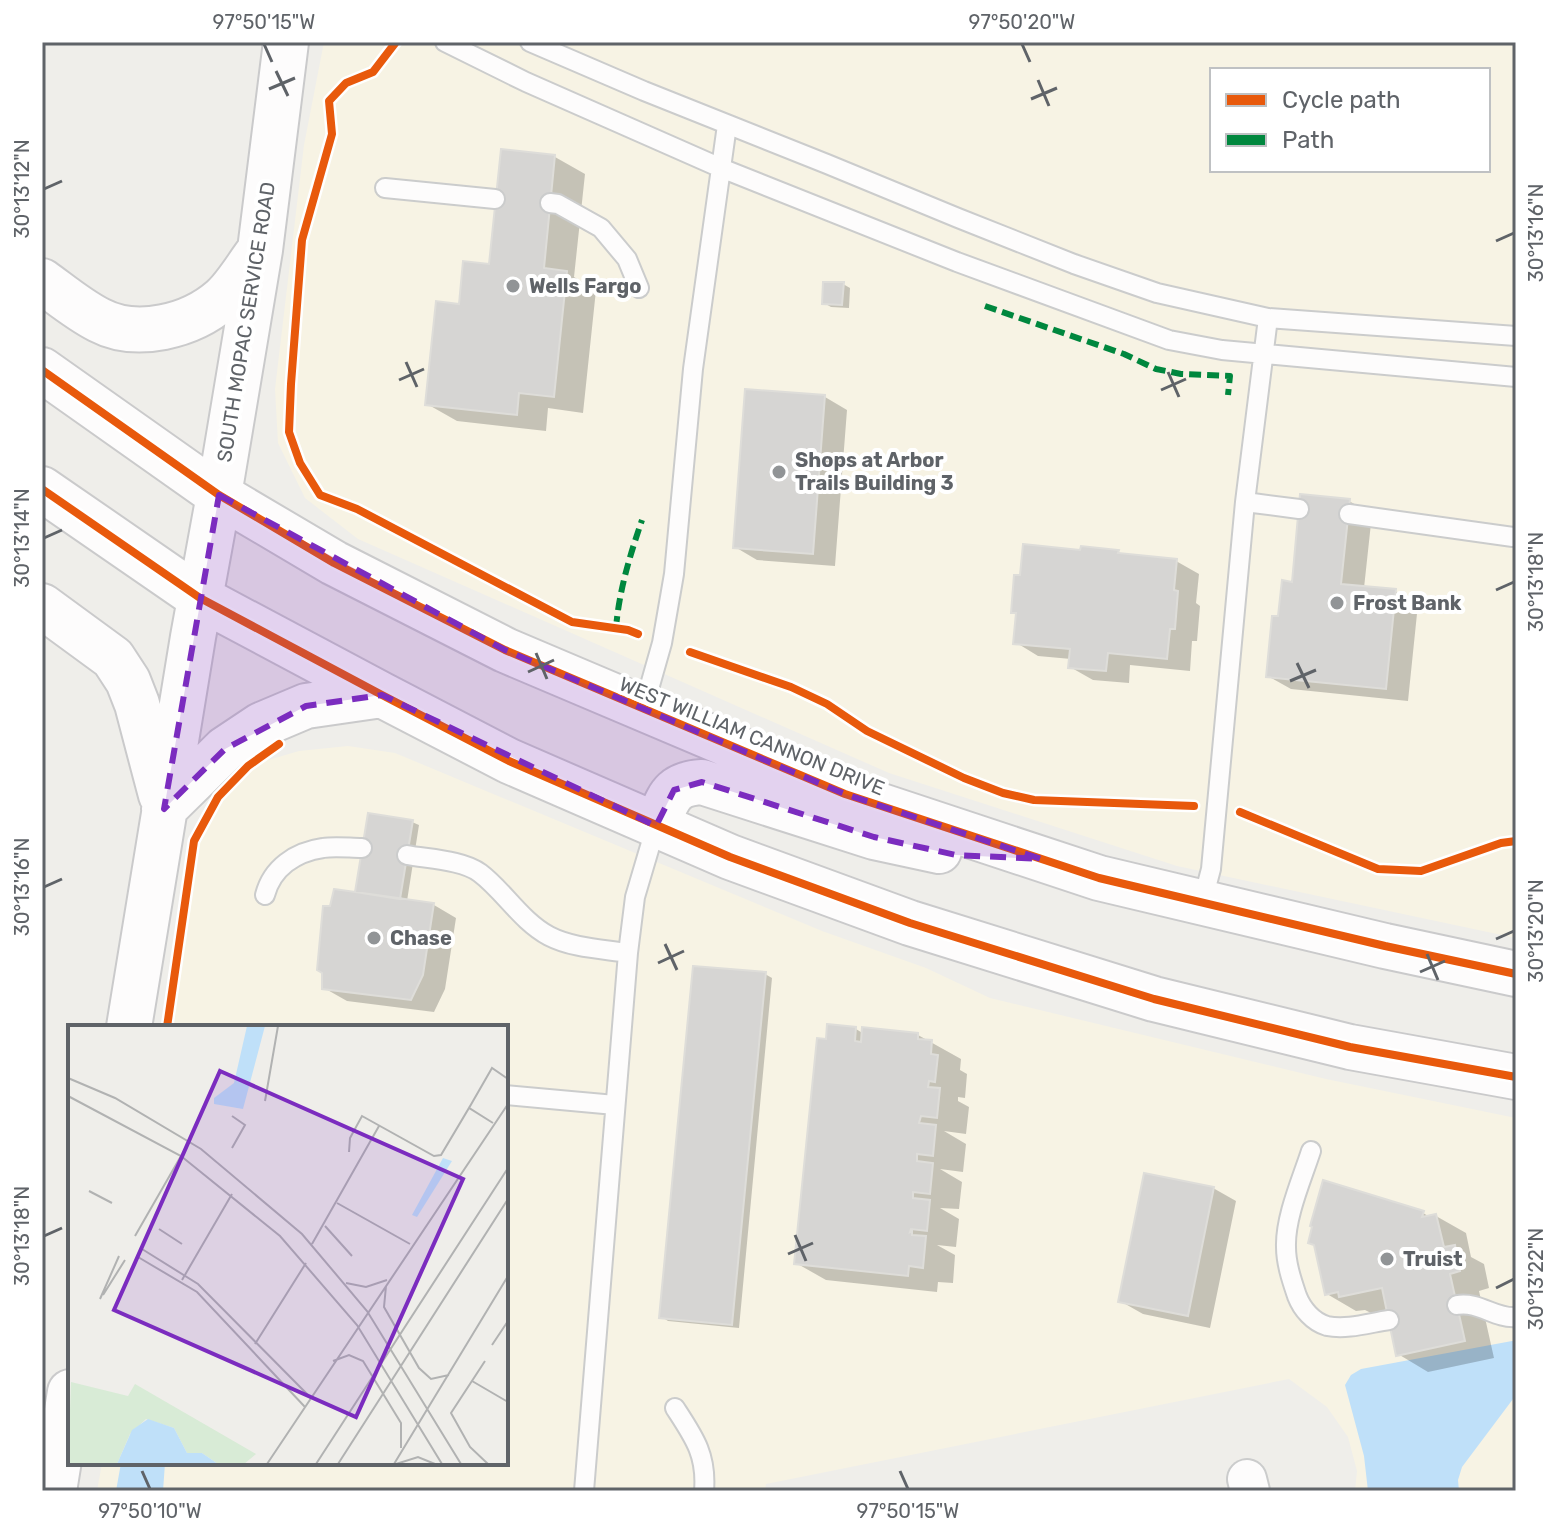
<svg xmlns="http://www.w3.org/2000/svg" width="1558" height="1533" font-family="Rubik,sans-serif">
  <style>
    .commercial { fill: #f7f3e4; fill-rule: evenodd }
    .water { fill: #bfe0f9 }
    .shadow { fill: #0003 }
    .building { fill: #d6d5d3; stroke: #deddd9; stroke-width: 2 }
    .lines { fill: none; stroke-linecap: round; stroke-linejoin: round }
    .service-casing { stroke: #cbcccc; stroke-width: 22 }
    .minor-casing { stroke: #cbcccc; stroke-width: 42 }
    .secondary-casing { stroke: #cacacb; stroke-width: 48 }
    .service { stroke: #fdfcfc; stroke-width: 18 }
    .minor { stroke: #fdfcfc; stroke-width: 38 }
    .secondary { stroke: #fdfcfc; stroke-width: 44 }
    .quiet { stroke: #00873e; stroke-width: 6; stroke-dasharray: 12 6; stroke-linecap: butt }
    .cycleway-casing { stroke: #fff; stroke-width: 13 }
    .cycleway { stroke: #e8590c; stroke-width: 8 }
    .marked { fill: #7b2cbf; fill-opacity: 0.2; stroke: #7b2cbf; stroke-width: 6; stroke-dasharray: 16 10; stroke-linejoin: round }
    .ticks { fill: none; stroke: #5f6368; stroke-width: 3 }
    .poi-dot { fill: #919496; stroke: #fff; stroke-width: 3 }
    .labels { text-anchor: middle; dominant-baseline: central; stroke-width: 8; stroke-linejoin: round; paint-order: stroke }
    .poi-label { font-size: 20px; font-weight: bold; fill: #5f6368; stroke: #fff; text-anchor: start }
    .street-label { font-size: 20px; fill: #5f6368; stroke: #fff }
    .inset-road { fill: none; stroke: #b1b2b2; stroke-width: 2 }
    .view { fill: #7b2cbf; fill-opacity: 0.15; stroke: #7b2cbf; stroke-width: 4 }
    .inset-edge { fill: none; stroke: #5f6368; stroke-width: 4 }
    .neatline { fill: none; stroke: #5f6368; stroke-width: 3 }
    .ticks-label { font-size: 20px; text-anchor: middle; fill: #5f6368 }
  </style>
  <rect width="100%" height="100%" fill="#efeeea"/>
  <path class="commercial" d="M324,42H1516V938L1177,866L889,773L358,539L305,498L278,443L275,389L304,145ZM1212,70H1488V170H1212Z
    M348,746L395,753L822,931L926,968L990,998L1326,1079L1516,1118V1491H1355L1357,1471L1348,1437L1327,1407L1289,1379L766,1484L765,1491H97L102,1463H506V1027H167L194,841L218,797L248,766L299,751Z"/>
  <path class="water" d="M1512,1341H1516V1395L1462,1467L1458,1480L1459,1491H1368L1364,1456L1345,1385L1351,1375L1361,1369Z
    M121,1463H165L163,1491H116Z"/>
  <path class="shadow" d="M502,152L555,157L585,174L574,277L596,290L583,413L548,408L546,431L457,421L427,404L460,306L491,266Z
    M843,284L850,288L849,308L831,307L824,303Z
    M747,391L825,397L847,410L835,566L757,560L735,547Z
    M1349,501L1372,514L1364,588L1395,591L1418,604L1408,701L1291,689L1268,676L1280,619L1294,584Z
    M1082,552H1118L1126,556L1176,561L1199,574L1196,603L1200,606L1197,641H1192L1190,671L1130,665L1129,683L1093,680L1070,667L1071,659L1038,656L1015,642L1018,615L1013,611Z
    M412,822L419,825L407,901L434,905L456,918L445,989L434,1012L347,1001L324,988L332,908L357,894Z
    M765,974L772,978L739,1328L668,1321L662,1317Z
    M856,1029L864,1034L918,1035L961,1059L960,1070L967,1074L965,1098L958,1097V1101L969,1107L966,1134L944,1131L966,1144L963,1172L940,1169L962,1182L959,1209L940,1208L959,1219L956,1247L937,1245L955,1255L953,1283L938,1282L937,1292L826,1280L796,1263L827,1041Z
    M1213,1188L1236,1201L1210,1328L1143,1314L1120,1301Z
    M1423,1213L1430,1217L1436,1216L1466,1233L1471,1257L1484,1264L1489,1288L1479,1291L1494,1358L1428,1372L1398,1354L1388,1309L1371,1313L1365,1310L1356,1311L1327,1294Z"/>
  <path class="building" d="M501,149L555,155L544,268L567,271L554,397L519,393L517,415L425,405L436,301L459,304L463,261L489,264Z
    M823,282H844L842,305L822,304Z
    M745,389L825,395L813,554L733,548Z
    M1300,494L1350,499L1341,584L1396,589L1386,689L1266,677L1272,616H1278L1282,580L1292,582Z
    M1023,544L1080,550L1081,546L1119,550L1118,553L1177,559L1174,590L1178,591L1175,629H1170L1167,659L1108,653L1106,671L1068,668L1070,649L1013,644L1016,613H1011L1014,575H1020Z
    M368,813L413,820L400,899L355,892Z
    M334,889L434,903L423,975L411,1000L322,989V973L317,970L323,906H330Z
    M693,966L766,972L732,1325L659,1318Z
    M827,1024L856,1027L855,1041L861,1042L862,1027L918,1033V1039L932,1040L931,1054L938,1055L935,1082L929,1081L928,1087L940,1088L937,1118L921,1116L919,1123L936,1125L933,1156L917,1154V1161L933,1163L930,1194L913,1192V1198L930,1200L927,1231L911,1229L910,1232L912,1231V1235L926,1236L923,1268L909,1266L908,1276L794,1264L817,1038L826,1039Z
    M1144,1173L1214,1187L1188,1316L1118,1302Z
    M1323,1180L1424,1211L1422,1217L1436,1214L1444,1247L1455,1245L1460,1271L1450,1274L1465,1341L1396,1356L1382,1288L1339,1297L1338,1292L1325,1295L1314,1245L1308,1243L1312,1227L1310,1226Z"/>
  <g class="lines">
    <defs>
      <path id="service" d="M445,42L526,82L721,168L957,262L1169,340L1222,350L1516,377
        M530,42L644,91L827,164L958,218L1074,264L1157,293L1268,318L1516,336
        M385,188L495,199
        M550,203L558,204L601,228L627,259L639,288
        M1245,502L1299,509
        M1349,514L1513,537
        M643,710L662,643L674,574L693,369L727,125
        M407,855C428,859 463,860 480,873C504,891 521,921 549,936C572,948 602,949 628,953
        M265,895C272,868 295,852 323,848C335,846 350,848 362,848
        M1202,903L1211,869L1245,502L1268,318
        M506,1095L615,1105
        M1311,1151C1302,1179 1285,1217 1286,1247C1286,1264 1292,1281 1297,1296C1302,1309 1313,1322 1327,1326C1347,1330 1369,1323 1389,1320
        M1457,1305C1479,1301 1495,1319 1516,1317
        M675,1408C694,1437 707,1455 704,1491
        M584,1491L628,953L635,897L656,826"/>
      <path id="minor" d="M1247,1479L1250,1491"/>
      <path id="secondary" d="M42,281C60,294 79,310 99,320C137,340 191,326 222,299C235,288 247,267 257,254
        M42,370L219,495L334,563L505,650L845,794L1099,878L1385,946L1516,974
        M42,489L200,598L382,695L509,761L730,857L910,923L1154,999L1350,1047L1516,1077
        M42,606L113,658L128,681L137,704L161,795
        M164,809L225,749L261,725L306,706L382,695
        M656,826C669,799 669,784 702,782L874,837L939,851
        M129,1027L193,637L219,495L260,250L286,42
        M54,1491L70,1392"/>
    </defs>
    <use href="#service" class="service-casing"/>
    <use href="#minor" class="minor-casing"/>
    <use href="#secondary" class="secondary-casing"/>
    <use href="#service" class="service"/>
    <use href="#minor" class="minor"/>
    <use href="#secondary" class="secondary"/>
    <path class="quiet" d="M985,306L1124,354L1156,369L1181,374L1230,376L1228,395
      M616,628C619,591 630,555 642,520"/>
    <defs>
      <path id="cycleway" d="M396,42L373,72L346,83L329,101L332,134L302,240L291,384L289,432L300,463L320,495L357,509L572,622L628,630L638,634
        M42,370L219,495L334,563L505,650L845,794L1099,878L1385,946L1516,974
        M42,489L200,598L382,695L509,761L730,857L910,923L1154,999L1350,1047L1516,1077
        M690,652L791,687L827,704L867,731L964,778L1003,793L1034,800L1194,806
        M1240,812L1378,869L1421,871L1501,843L1516,841
        M167,1027L194,841L218,797L248,766L279,744"/>
    </defs>
    <use href="#cycleway" class="cycleway-casing"/>
    <use href="#cycleway" class="cycleway"/>
  </g>
  <path class="marked" d="M219,495L505,650L845,794L1041,859L956,855L874,837L702,782L674,790L656,826L382,695L306,706L225,749L164,809Z"/>
  <path class="ticks" d="M264,44L272,62M1022,44L1030,62M276,71L288,96M1038,80L1049,106M269,89L295,78M1031,99L1057,88M44,189L62,181M1496,241L1514,233M406,362L417,387M1168,372L1179,397M399,380L424,369M1161,390L1186,379M44,538L62,530M1496,590L1514,582M536,653L547,679M1297,663L1309,688M528,672L554,660M1290,681L1316,670M44,887L62,879M1496,939L1514,931M665,944L677,970M1427,954L1438,980M658,963L684,951M1420,972L1445,961M795,1235L806,1261M44,1236L62,1228M788,1254L813,1243M1496,1288L1514,1279M142,1471L150,1489M900,1471L908,1489"/>
  <g class="poi-dot">
    <circle cx="513" cy="286" r="8"/>
    <circle cx="779" cy="472" r="8"/>
    <circle cx="1337" cy="603" r="8"/>
    <circle cx="374" cy="938" r="8"/>
    <circle cx="1387" cy="1259" r="8"/>
  </g>
  <g class="labels">
    <g class="poi-label">
      <text x="529" y="286">Wells Fargo</text>
      <text x="795" y="460">Shops at Arbor<tspan x="795" dy="23">Trails Building 3</tspan></text>
      <text x="1353" y="603">Frost Bank</text>
      <text x="390" y="938">Chase</text>
      <text x="1403" y="1259">Truist</text>
    </g>
    <g class="street-label">
      <text transform="translate(246 322) rotate(-81)">SOUTH MOPAC SERVICE ROAD</text>
      <text transform="translate(752 736) rotate(22)">WEST WILLIAM CANNON DRIVE</text>
    </g>
  </g>
  <g transform="translate(68 1025)">
    <rect width="440" height="440" fill="#efeeea"/>
    <path d="M3,357L60,371L67,359L188,429L176,439H150L134,428H119L106,403L78,394L62,409L49,439H0Z" fill="#d8ebd6"/>
    <path d="M179,1H197L175,84L146,79V73L166,58ZM375,133L384,136L349,192L344,190ZM80,394L106,403L119,428H134L150,439H49L64,405Z" fill="#bfe0f9"/>
    <path class="inset-road" d="M0,53L47,73L133,124L234,209L299,286L393,439M0,71L113,131L212,211L289,300L374,439M197,76L210,1M401,83L424,43L440,54M164,91L177,100L164,123M281,127L282,113L294,91L366,131L373,130L401,83L425,98M21,166L44,178M269,178L342,219M257,201L284,231M91,204L114,219M67,211L113,131M244,219L311,101M74,224L130,259L243,373M70,232L129,267L237,382M114,255L164,169M278,258L298,262L319,255M318,261L316,282L351,343L363,354L381,350M35,270L57,235M32,274L51,231M187,319L238,238M424,320L440,296M265,336L281,330L295,336L333,398V423M417,336L383,388L402,422L420,439M404,356L440,377M199,439L440,79M248,439L440,143M270,439L440,174M326,439L440,251M328,439L350,432L367,439"/>
    <path class="view" d="M152,46L395,154L288,392L46,285Z"/>
    <rect width="440" height="440" class="inset-edge"/>
  </g>
  <rect width="1558" height="1533" fill="none" stroke="#ffffff" stroke-width="88"/>
  <rect x="1210" y="68" width="280" height="104" fill="#ffffff" stroke="#bfc1c3" stroke-width="2"/>
  <rect x="1226" y="94" width="40" height="12" fill="#e8590c" stroke="#bfc1c3" stroke-width="2"/>
  <text x="1282" y="108" font-size="24" fill="#5f6368">Cycle path</text>
  <rect x="1226" y="134" width="40" height="12" fill="#00873e" stroke="#bfc1c3" stroke-width="2"/>
  <text x="1282" y="148" font-size="24" fill="#5f6368">Path</text>
  <rect x="44" y="44" width="1470" height="1445" class="neatline"/>
  <g class="ticks-label">
    <text x="264" y="29">97°50'15"W</text>
    <text x="1022" y="29">97°50'20"W</text>
    <text transform="translate(22 189) rotate(-90)" y="7">30°13'12"N</text>
    <text transform="translate(1536 233) rotate(-90)" y="7">30°13'16"N</text>
    <text transform="translate(22 538) rotate(-90)" y="7">30°13'14"N</text>
    <text transform="translate(1536 582) rotate(-90)" y="7">30°13'18"N</text>
    <text transform="translate(22 887) rotate(-90)" y="7">30°13'16"N</text>
    <text transform="translate(1536 931) rotate(-90)" y="7">30°13'20"N</text>
    <text transform="translate(22 1236) rotate(-90)" y="7">30°13'18"N</text>
    <text transform="translate(1536 1279) rotate(-90)" y="7">30°13'22"N</text>
    <text x="150" y="1518">97°50'10"W</text>
    <text x="908" y="1518">97°50'15"W</text>
  </g>
</svg>
